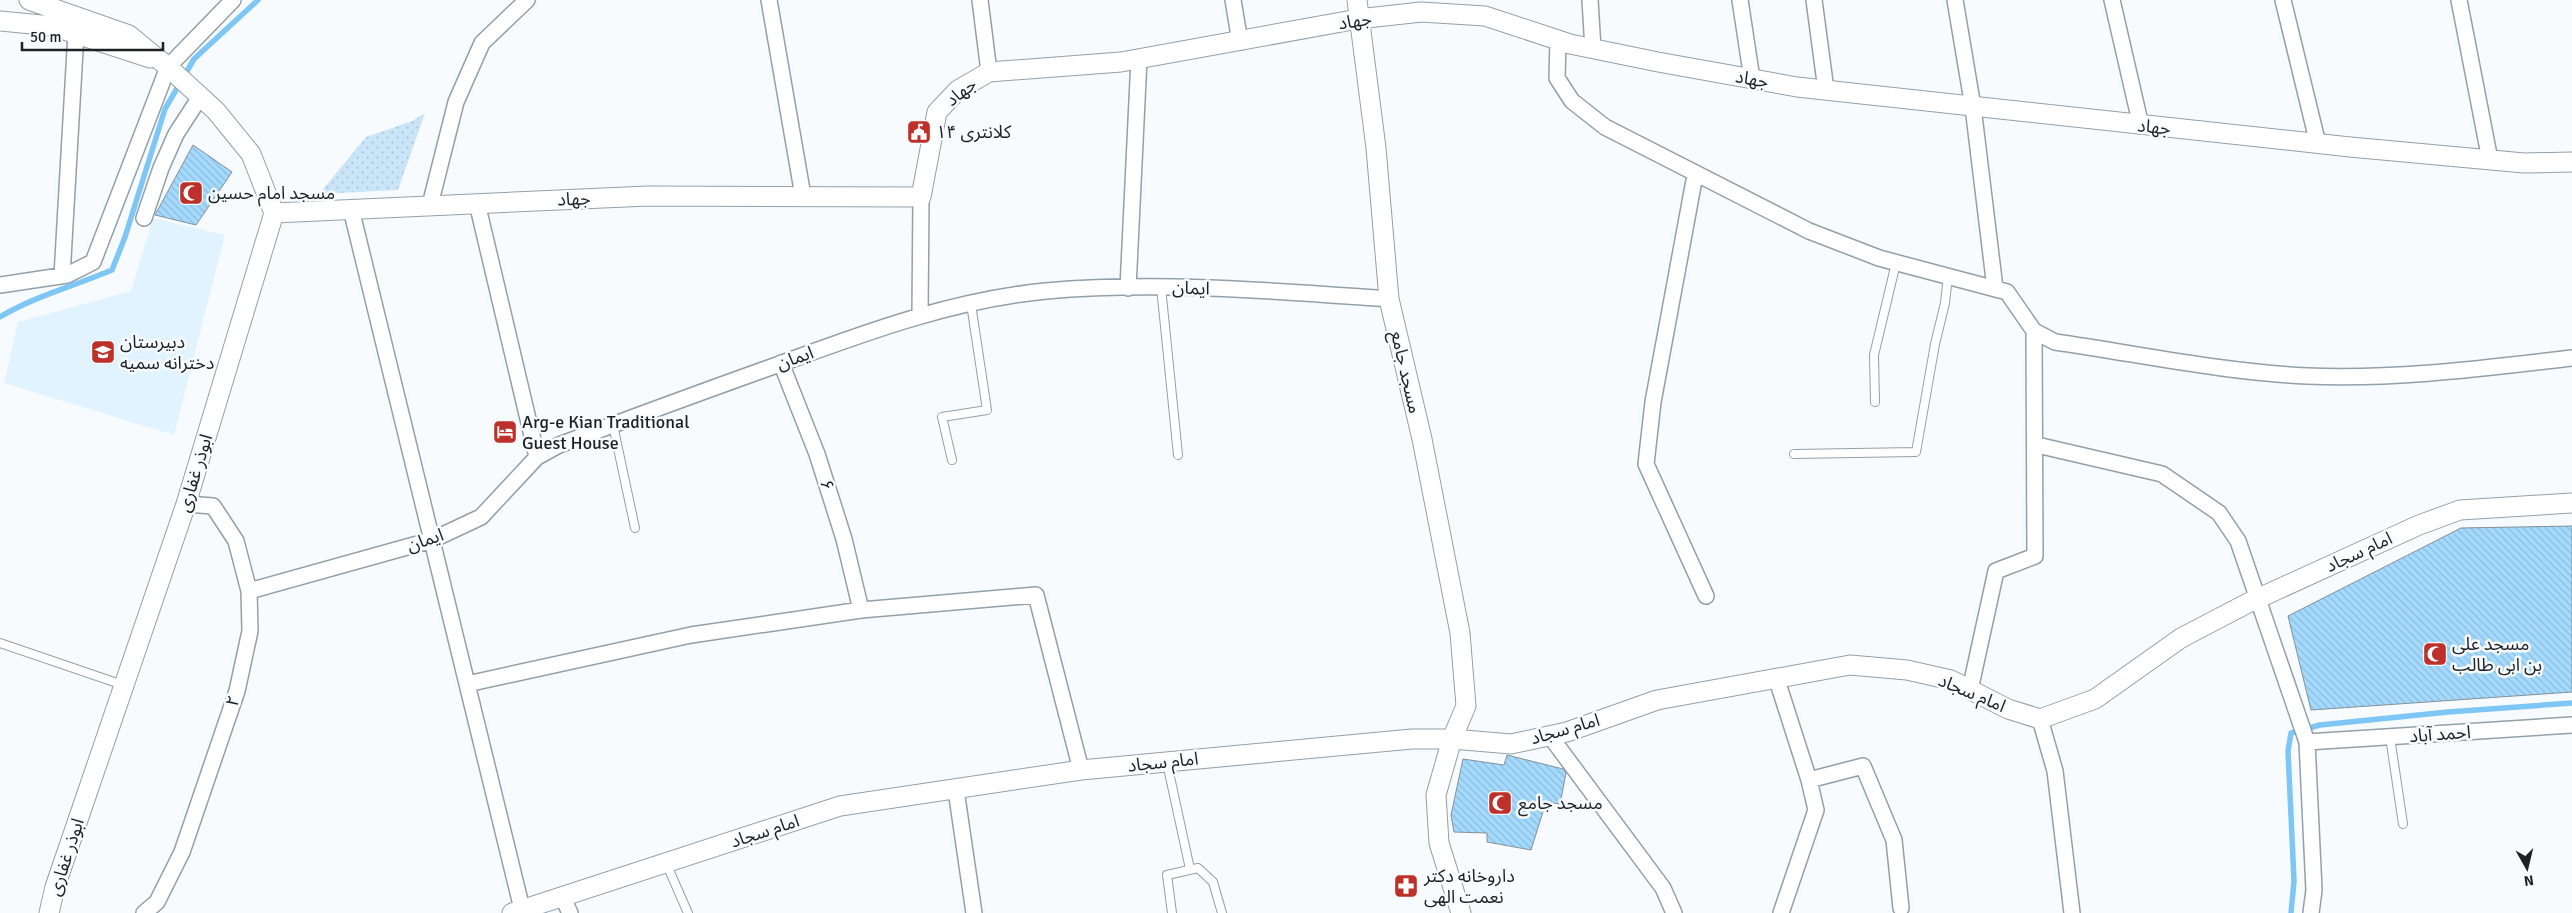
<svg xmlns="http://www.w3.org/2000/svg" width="2572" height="913" font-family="Signika,'Noto Sans Arabic',sans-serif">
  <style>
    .built { fill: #e1f3ff }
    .grass { fill: url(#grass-dots) }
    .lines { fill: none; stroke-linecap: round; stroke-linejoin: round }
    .stream { stroke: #7dc6f5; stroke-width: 5.5 }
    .building { fill: url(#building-back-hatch); stroke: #82909a }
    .service-casing { stroke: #92a0aa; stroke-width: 10 }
    .minor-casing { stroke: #92a0aa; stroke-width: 18 }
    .tertiary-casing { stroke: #92a0aa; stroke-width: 21 }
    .service { stroke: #fff; stroke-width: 8 }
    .minor { stroke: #fff; stroke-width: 15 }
    .tertiary { stroke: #fff; stroke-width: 19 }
    .labels { text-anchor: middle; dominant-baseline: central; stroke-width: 5; stroke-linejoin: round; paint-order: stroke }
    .street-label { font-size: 18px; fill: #1b2125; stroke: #f8fbfd }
    .poi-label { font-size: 18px; fill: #1b2125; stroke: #f8fbfd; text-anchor: start }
  </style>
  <defs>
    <pattern id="grass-dots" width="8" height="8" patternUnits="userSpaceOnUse" patternTransform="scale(1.25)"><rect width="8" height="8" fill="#cae5f8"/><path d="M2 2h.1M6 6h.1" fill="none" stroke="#adc4d4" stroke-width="1.8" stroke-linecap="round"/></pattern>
    <pattern id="building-back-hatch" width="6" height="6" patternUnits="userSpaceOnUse" patternTransform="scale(1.25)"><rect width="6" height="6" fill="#a4dafd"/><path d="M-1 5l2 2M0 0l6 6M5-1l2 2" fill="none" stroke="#8dbbd9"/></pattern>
  </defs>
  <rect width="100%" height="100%" fill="#f8fbfd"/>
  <path class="built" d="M153,218L225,235L174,435L4,383L18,322L131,291Z"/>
  <path class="grass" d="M425,113L398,190L319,194L366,137L412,121Z"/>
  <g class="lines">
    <path class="stream" d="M0,317C35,296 74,286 112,270L125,237L165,109L194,59L258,0
      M2291,913L2294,881L2288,751L2291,733L2320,725L2448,712L2572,703"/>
  </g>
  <path class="building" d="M193,145L232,172L196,225L155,215Z
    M2572,526V692L2311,710L2288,616L2461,528Z
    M1507,755L1563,769L1566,773L1560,804L1546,802L1531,850L1487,842V833L1454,832L1451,815L1463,759L1504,765Z"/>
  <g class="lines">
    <defs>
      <path id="service" d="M1161,287L1178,455
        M1875,402L1874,355L1896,263
        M613,425L635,528
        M1794,454L1916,452L1935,344L1945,303L1948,276
        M952,460L942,417L987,410L971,304
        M0,643L123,685
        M2390,737L2403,824
        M1167,763L1190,869
        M666,863L688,913
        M1172,913L1167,875L1198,868L1213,882L1222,913"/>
      <path id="minor" d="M769,0L803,196
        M980,0L989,72
        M1233,0L1240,42
        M1590,0L1593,49
        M1740,0L1752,79
        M1814,0L1826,90
        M1955,0L1973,107L1995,288
        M2112,0L2141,126
        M2283,0L2318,144
        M2459,0L2490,160
        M1558,40L1557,78L1572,101L1605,127L1809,231L1879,258L2007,292L2034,331L2055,342C2139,354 2222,372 2307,376C2395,380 2485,368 2572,358
        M1695,175L1653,402L1646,464L1706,596
        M477,203L537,457
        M430,205L456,102L482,43L527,0
        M351,209L522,909
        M144,218L161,168L176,134L200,97
        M62,276L76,33
        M0,285L67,275L93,262L168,67L233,0
        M1128,288L1139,59
        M920,315L921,197
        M781,363L817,454L844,539L861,610
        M2037,445L2162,474L2219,513L2238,541L2307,742L2314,890L2311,913
        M249,591L432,540L481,517L537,457L559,445C631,418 704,391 777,365C864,333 952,300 1046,291C1160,281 1275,291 1389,299
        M1776,677L1809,780L1816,810L1781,913
        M467,684L691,635L861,610L1036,595L1081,770
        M1970,690L1996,571L2035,556L2034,331
        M2040,719L2055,771L2072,913
        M1550,736L1663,888L1674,913
        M2307,742L2572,725
        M1809,780L1863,766L1894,840L1901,908
        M956,790L974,913
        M562,896L570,913
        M144,913L157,902L182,852L237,691L250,631L249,591L236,541L213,506L186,504"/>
      <path id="tertiary" d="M29,0L129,35L168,67L216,111L251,154L274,213L186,504L55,887L49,913
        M1357,0L1376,148L1389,299L1422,439L1460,633L1466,706L1452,739L1436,795L1439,843L1461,913
        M0,21L52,26L150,58
        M274,213L648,196L921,197L937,112L958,90L989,72L1121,62L1358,19L1421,12L1485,16L1570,44L1658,62L1797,87L2350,147L2524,163L2572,162
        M512,913L840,806L1081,770L1412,739H1452L1511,744L1567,732L1657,700L1850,665L1907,670L1951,680L2008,709L2040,719L2095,699L2181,638L2248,603L2419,525L2460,510L2572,503"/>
    </defs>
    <use href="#service" class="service-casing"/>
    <use href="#minor" class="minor-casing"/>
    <use href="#tertiary" class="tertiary-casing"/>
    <use href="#service" class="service"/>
    <use href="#minor" class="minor"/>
    <use href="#tertiary" class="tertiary"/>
  </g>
  <defs>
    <symbol id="civic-square" viewBox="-11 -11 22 22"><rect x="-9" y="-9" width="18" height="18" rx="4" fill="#be302a" stroke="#f8fbfd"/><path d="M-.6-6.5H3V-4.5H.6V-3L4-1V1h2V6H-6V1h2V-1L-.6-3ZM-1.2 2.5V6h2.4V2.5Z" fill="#fff"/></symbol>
    <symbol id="mosque-square" viewBox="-11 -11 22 22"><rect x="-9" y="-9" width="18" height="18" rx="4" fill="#be302a" stroke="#f8fbfd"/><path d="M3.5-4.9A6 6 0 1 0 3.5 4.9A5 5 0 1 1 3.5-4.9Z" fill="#fff"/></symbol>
    <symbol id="school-square" viewBox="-11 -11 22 22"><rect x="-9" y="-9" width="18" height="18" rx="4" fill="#be302a" stroke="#f8fbfd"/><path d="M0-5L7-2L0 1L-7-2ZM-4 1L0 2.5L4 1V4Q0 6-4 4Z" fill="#fff"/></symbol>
    <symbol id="hotel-square" viewBox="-11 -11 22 22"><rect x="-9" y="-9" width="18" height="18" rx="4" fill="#be302a" stroke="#f8fbfd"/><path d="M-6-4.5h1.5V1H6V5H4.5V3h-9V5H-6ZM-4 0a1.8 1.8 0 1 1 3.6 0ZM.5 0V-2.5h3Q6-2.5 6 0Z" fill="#fff"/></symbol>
    <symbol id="pharmacy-square" viewBox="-11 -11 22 22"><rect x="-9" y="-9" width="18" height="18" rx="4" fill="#be302a" stroke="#f8fbfd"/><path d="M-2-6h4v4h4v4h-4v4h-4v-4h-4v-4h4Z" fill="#fff"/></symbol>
  </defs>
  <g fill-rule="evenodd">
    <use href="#civic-square" x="905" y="118" width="28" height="28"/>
    <use href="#mosque-square" x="177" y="179" width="28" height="28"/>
    <use href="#school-square" x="89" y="338" width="28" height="28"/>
    <use href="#hotel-square" x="491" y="418" width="28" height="28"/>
    <use href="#mosque-square" x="2421" y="640" width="28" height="28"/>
    <use href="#mosque-square" x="1486" y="789" width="28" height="28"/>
    <use href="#pharmacy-square" x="1392" y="872" width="28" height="28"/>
  </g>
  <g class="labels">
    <g class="street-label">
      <text transform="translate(1355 21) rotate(-9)">جهاد</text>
      <text transform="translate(1752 79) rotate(10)">جهاد</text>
      <text transform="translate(961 92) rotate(-38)">جهاد</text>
      <text transform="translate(2154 127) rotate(6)">جهاد</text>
      <text transform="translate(574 199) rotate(-2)">جهاد</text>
      <text transform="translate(1191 288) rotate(2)">ایمان</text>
      <text transform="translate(795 358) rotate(-20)">ایمان</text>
      <text transform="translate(1406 372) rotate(77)">مسجد جامع</text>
      <text transform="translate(195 473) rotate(-73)">ابوذر غفاری</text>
      <text transform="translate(827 485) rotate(72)">۶</text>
      <text transform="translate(425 540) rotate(-19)">ایمان</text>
      <text transform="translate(2359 552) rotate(-25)">امام سجاد</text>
      <text transform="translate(1972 693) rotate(23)">امام سجاد</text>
      <text transform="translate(233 701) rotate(-72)">۲</text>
      <text transform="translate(1565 729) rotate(-16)">امام سجاد</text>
      <text transform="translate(2440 734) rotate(-4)">احمد آباد</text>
      <text transform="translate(1163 762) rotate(-6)">امام سجاد</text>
      <text transform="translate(765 831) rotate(-18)">امام سجاد</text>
      <text transform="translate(66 857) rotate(-72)">ابوذر غفاری</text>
    </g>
    <g class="poi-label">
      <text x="936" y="132">کلانتری ۱۴</text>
      <text x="208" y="193">مسجد امام حسین</text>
      <text x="120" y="342">دبیرستان<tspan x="120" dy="21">دخترانه سمیه</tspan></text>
      <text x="522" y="422">Arg-e Kian Traditional<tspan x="522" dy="21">Guest House</tspan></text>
      <text x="2452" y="644">مسجد علی<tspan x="2452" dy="21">بن ابی طالب</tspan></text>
      <text x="1518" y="803">مسجد جامع</text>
      <text x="1424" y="876">داروخانه دکتر<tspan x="1424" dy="21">نعمت الهی</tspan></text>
    </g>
  </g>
  <g transform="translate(2527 868) rotate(172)" stroke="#f8fbfd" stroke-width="4" paint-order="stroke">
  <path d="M0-4L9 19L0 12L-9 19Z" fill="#1b2125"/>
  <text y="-8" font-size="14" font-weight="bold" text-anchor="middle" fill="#1b2125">N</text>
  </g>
  <path d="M22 42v8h141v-8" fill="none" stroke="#1b2125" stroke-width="2.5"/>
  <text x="30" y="42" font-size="15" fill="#1b2125" stroke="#f8fbfd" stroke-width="4" paint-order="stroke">50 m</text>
</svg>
